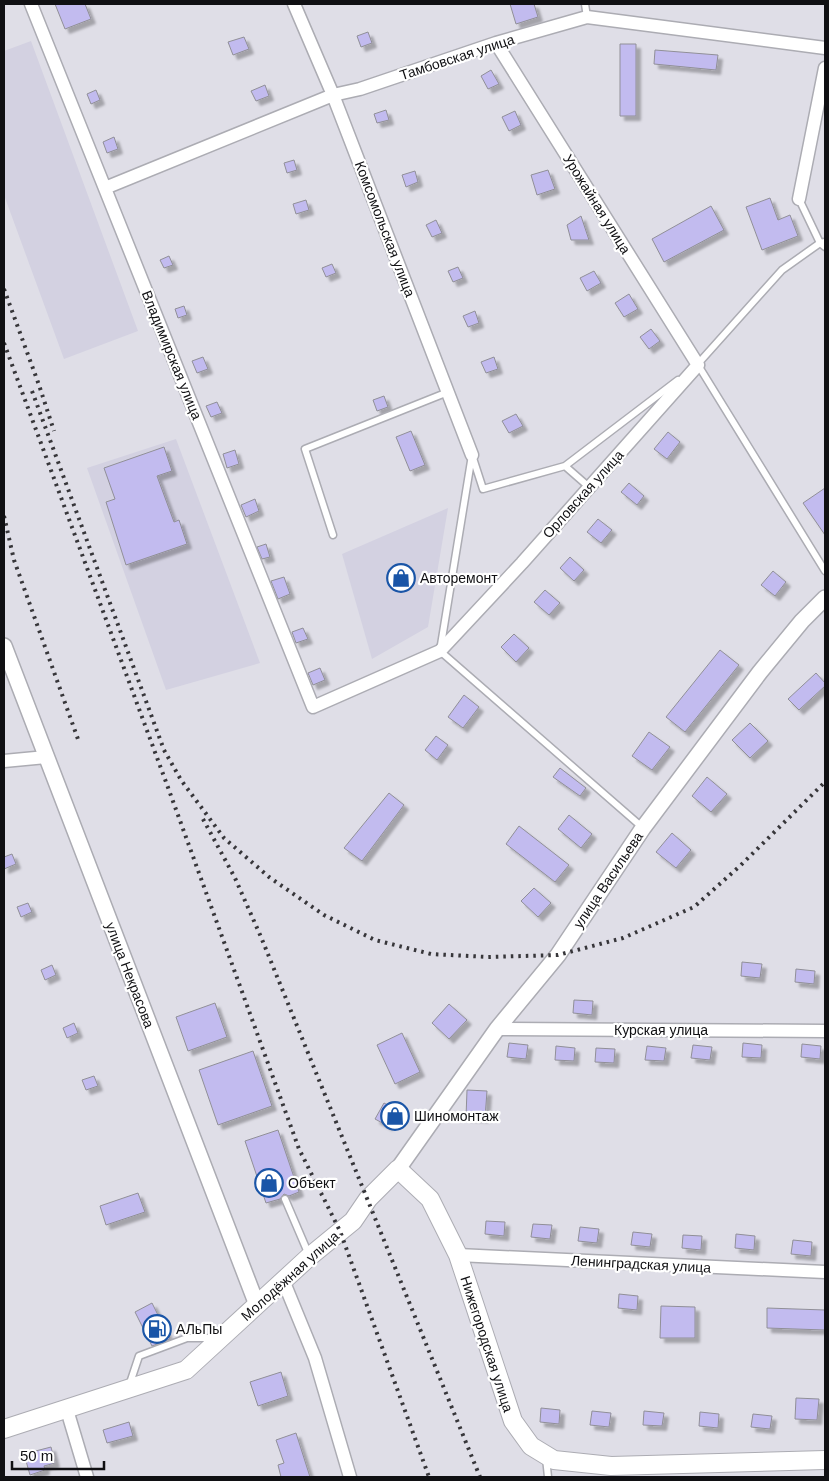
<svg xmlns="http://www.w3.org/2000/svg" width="829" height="1481" font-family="Arial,sans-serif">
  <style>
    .built { fill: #d3d1e1 }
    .building { fill: #c2bbef; stroke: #908f97; filter: url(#shadow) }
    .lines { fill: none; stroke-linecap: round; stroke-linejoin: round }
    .service-casing { stroke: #acacb3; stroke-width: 9 }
    .minor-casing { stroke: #acacb3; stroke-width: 15 }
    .tertiary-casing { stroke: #acacb3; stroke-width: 18 }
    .secondary-casing { stroke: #acacb3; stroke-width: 20 }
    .service { stroke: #fff; stroke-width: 6 }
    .minor { stroke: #fff; stroke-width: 12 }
    .tertiary { stroke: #fff; stroke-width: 15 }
    .secondary { stroke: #fff; stroke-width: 18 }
    .rail { stroke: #37363a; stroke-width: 4; stroke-dasharray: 2.5 5; stroke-linecap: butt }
    .labels { text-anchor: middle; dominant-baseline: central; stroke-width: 4.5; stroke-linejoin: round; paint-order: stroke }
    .street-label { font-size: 14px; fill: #101013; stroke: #fff }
    .poi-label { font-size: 14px; fill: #101013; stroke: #fff; text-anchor: start }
  </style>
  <defs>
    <filter id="shadow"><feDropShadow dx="4.5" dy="4.5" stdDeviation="1" flood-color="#0004"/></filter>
  </defs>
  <rect width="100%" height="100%" fill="#dfdee7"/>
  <path class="built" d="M31,41L138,331L64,359L4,195V51Z
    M176,439L260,663L166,690L87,468Z
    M448,508L428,627L372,659L342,554Z"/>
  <path class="building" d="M55,4H85L91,19L65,29Z
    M510,4H534L538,17L516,24Z
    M368,32L372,43L361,47L357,36Z
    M244,37L249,49L233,55L228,42Z
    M620,44H636V116H620Z
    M655,50L718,55L716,70L654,64Z
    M491,70L499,84L488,89L481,76Z
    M265,85L269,96L256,101L251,91Z
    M96,90L100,100L91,104L87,94Z
    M386,110L389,120L377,123L374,114Z
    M515,111L521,125L509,131L502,117Z
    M114,137L118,149L107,153L103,142Z
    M294,160L297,170L287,173L284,163Z
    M548,170L555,189L537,195L531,175Z
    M415,171L418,182L406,187L402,175Z
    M770,198L778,220L790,215L798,236L762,250L746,207Z
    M306,200L309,210L296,214L293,204Z
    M711,206L724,230L664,262L652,239Z
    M581,216L589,240H571L567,225Z
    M436,220L442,233L432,237L426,225Z
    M169,256L173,265L164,268L160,260Z
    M332,264L336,273L326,277L322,268Z
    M458,267L463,278L453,282L448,271Z
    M594,271L601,283L587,291L580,278Z
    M629,294L638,309L624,317L615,303Z
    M184,306L187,315L178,318L175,309Z
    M475,311L479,323L468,327L463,316Z
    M651,329L660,341L649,349L640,337Z
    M203,357L208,369L197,373L192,361Z
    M494,357L498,369L486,373L481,362Z
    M384,396L388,407L377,411L373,400Z
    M217,402L222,413L211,417L206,406Z
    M516,414L523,426L509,433L502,421Z
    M411,431L425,465L410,471L396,437Z
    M668,432L680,442L667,459L654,449Z
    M164,447L172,471L157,476L174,522L179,520L187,544L126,565L106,502L115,499L104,468Z
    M235,450L239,464L227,468L223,454Z
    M629,483L644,496L637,505L621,492Z
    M825,488V535L803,503Z
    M255,499L259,511L246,517L241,505Z
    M598,519L612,530L601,543L587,532Z
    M266,544L270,557L262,559L257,547Z
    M570,557L584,570L574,581L560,568Z
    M773,571L786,582L775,596L761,585Z
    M284,577L290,594L278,599L271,581Z
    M545,590L560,603L549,615L534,602Z
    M303,628L308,639L296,643L292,632Z
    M514,634L529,648L516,662L501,647Z
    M720,650L739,665L685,732L666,717Z
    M320,668L325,680L313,685L308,673Z
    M816,673L825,683V686L799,710L788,699Z
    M464,695L479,707L463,728L448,717Z
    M750,723L768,741L750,758L732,740Z
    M649,732L670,747L652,770L632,756Z
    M436,736L448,745L437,760L425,750Z
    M560,768L586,788L580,796L553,777Z
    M707,777L727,794L711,812L692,796Z
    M389,793L404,805L362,861L344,848Z
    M569,815L592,834L581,848L558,829Z
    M519,826L569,865L555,882L506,844Z
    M672,833L691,850L676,868L656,852Z
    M12,854L16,864L4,869V857Z
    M534,888L551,903L538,917L521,901Z
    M28,903L32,912L21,917L17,907Z
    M742,962L762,964L760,978L741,976Z
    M52,965L56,975L45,980L41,970Z
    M796,969L815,971L814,984L795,982Z
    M574,1000L593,1001L592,1015L573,1013Z
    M215,1003L227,1037L188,1051L176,1017Z
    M449,1004L467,1020L449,1039L432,1023Z
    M74,1023L78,1033L67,1038L63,1028Z
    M402,1033L420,1072L395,1084L377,1045Z
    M509,1043L528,1045L526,1059L507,1057Z
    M743,1043L762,1045L761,1058L742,1057Z
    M802,1044L821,1046L820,1059L801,1057Z
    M693,1045L712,1047L710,1060L691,1058Z
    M556,1046L575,1048L574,1061L555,1060Z
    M647,1046L666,1048L664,1061L645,1060Z
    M596,1048L615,1049L614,1063L595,1062Z
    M253,1051L272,1106L218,1125L199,1070Z
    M94,1076L98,1086L86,1090L82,1080Z
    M467,1090L487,1091L485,1118L466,1117Z
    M384,1103L397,1110L388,1126L375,1119Z
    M278,1130L299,1192L289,1196L284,1194L280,1199L266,1203L245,1141Z
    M138,1193L145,1212L106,1225L100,1206Z
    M486,1221L505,1222L504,1236L485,1234Z
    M533,1224L552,1225L550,1239L531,1237Z
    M580,1227L599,1229L597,1243L578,1241Z
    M633,1232L652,1234L650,1247L631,1245Z
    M736,1234L755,1236L754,1250L735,1248Z
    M683,1235L702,1236L701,1250L682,1248Z
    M793,1240L812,1242L811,1256L791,1254Z
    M619,1294L638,1296L637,1310L618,1308Z
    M152,1303L170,1339L152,1346L135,1312Z
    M661,1306L695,1307V1338H660Z
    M767,1308L825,1310V1330L767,1328Z
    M281,1372L288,1396L258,1406L250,1382Z
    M796,1398L819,1399L817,1420L795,1419Z
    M541,1408L560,1410L559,1424L540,1422Z
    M592,1411L611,1413L609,1427L590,1425Z
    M644,1411L664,1413L662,1426L643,1425Z
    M700,1412L719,1414L718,1428L699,1426Z
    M753,1414L772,1416L770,1429L751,1427Z
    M129,1422L133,1436L107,1443L103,1430Z
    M296,1433L310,1477H281L278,1465L284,1463L276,1440Z
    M51,1447L55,1463L44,1466L45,1470L30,1475L24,1454Z"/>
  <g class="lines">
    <defs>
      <path id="service" d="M585,4L587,17
        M799,199L820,243L825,247
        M698,365L825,571
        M696,366L782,270L820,243L825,242
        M565,466L589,487
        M333,535L305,449L448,392
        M642,827L440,651L472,455L483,489L565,466L678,380
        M285,1199L309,1255
        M129,1386L139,1356L187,1338H216
        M546,1458L548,1477"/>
      <path id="minor" d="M31,4L313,707L440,651L522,563L698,365L496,43
        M294,4L333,95L472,455
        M105,188L333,95L360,89L496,43L587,17L825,48
        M799,199L825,68
        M4,761L46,757
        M497,1029L825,1031
        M458,1255L825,1272
        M283,1280L315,1358L350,1477
        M67,1410L87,1477"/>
      <path id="tertiary" d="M4,646L257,1305
        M398,1169L497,1029L558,955L643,828L760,672L802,621L825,598"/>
      <path id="secondary" d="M4,1429L186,1370L309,1257L353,1221L368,1199L398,1169L430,1199L458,1255L513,1421L531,1446L554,1460L611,1466L825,1460"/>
    </defs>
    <use href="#service" class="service-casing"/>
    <use href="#minor" class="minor-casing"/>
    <use href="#tertiary" class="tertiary-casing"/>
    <use href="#secondary" class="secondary-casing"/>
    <use href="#service" class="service"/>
    <use href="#minor" class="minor"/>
    <use href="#tertiary" class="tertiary"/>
    <use href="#secondary" class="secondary"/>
    <path class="rail" d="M4,289L39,385L54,431
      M4,343L166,782L299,1149L340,1231L429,1477
      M32,391L164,750L181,780L224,838L269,877L324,915L375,940L431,954L488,957L558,955L623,938L694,907L741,865L825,782
      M4,516L14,560L79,742
      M203,819L235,878L261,937L480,1477"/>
  </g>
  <defs>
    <symbol id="shop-ring" viewBox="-11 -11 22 22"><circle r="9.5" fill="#fff" stroke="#1a55a7" stroke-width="1.5"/><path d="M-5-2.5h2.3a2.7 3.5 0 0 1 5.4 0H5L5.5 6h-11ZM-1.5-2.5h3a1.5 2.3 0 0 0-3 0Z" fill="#1a55a7"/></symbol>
    <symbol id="fuel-ring" viewBox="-11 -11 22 22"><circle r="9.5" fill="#fff" stroke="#1a55a7" stroke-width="1.5"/><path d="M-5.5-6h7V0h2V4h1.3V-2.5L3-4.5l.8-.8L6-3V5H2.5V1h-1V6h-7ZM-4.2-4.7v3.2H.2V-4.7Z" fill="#1a55a7"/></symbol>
  </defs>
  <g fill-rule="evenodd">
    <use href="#shop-ring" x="385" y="562" width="32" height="32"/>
    <use href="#shop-ring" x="379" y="1100" width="32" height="32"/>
    <use href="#shop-ring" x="253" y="1167" width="32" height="32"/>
    <use href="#fuel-ring" x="141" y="1313" width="32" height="32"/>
  </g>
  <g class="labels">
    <g class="street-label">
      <text transform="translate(457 57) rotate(-18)">Тамбовская улица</text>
      <text transform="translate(597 204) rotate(58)">Урожайная улица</text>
      <text transform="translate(385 229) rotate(69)">Комсомольская улица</text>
      <text transform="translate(172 355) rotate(68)">Владимирская улица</text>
      <text transform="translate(583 494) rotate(-48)">Орловская улица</text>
      <text transform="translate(608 880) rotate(-56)">улица Васильева</text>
      <text transform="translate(130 975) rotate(69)">улица Некрасова</text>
      <text x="661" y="1030">Курская улица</text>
      <text transform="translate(641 1264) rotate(3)">Ленинградская улица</text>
      <text transform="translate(290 1276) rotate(-42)">Молодёжная улица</text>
      <text transform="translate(487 1344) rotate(72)">Нижегородская улица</text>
    </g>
    <g class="poi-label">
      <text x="420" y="578">Авторемонт</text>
      <text x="414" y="1116">Шиномонтаж</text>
      <text x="288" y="1183">Объект</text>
      <text x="176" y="1329">АЛьПы</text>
    </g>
  </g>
  <rect width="829" height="1481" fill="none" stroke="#101013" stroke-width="10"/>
  <path d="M12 1461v8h92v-8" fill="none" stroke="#101013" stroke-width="2.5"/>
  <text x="20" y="1461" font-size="15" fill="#101013" stroke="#ffffff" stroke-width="4" paint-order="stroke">50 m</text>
</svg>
